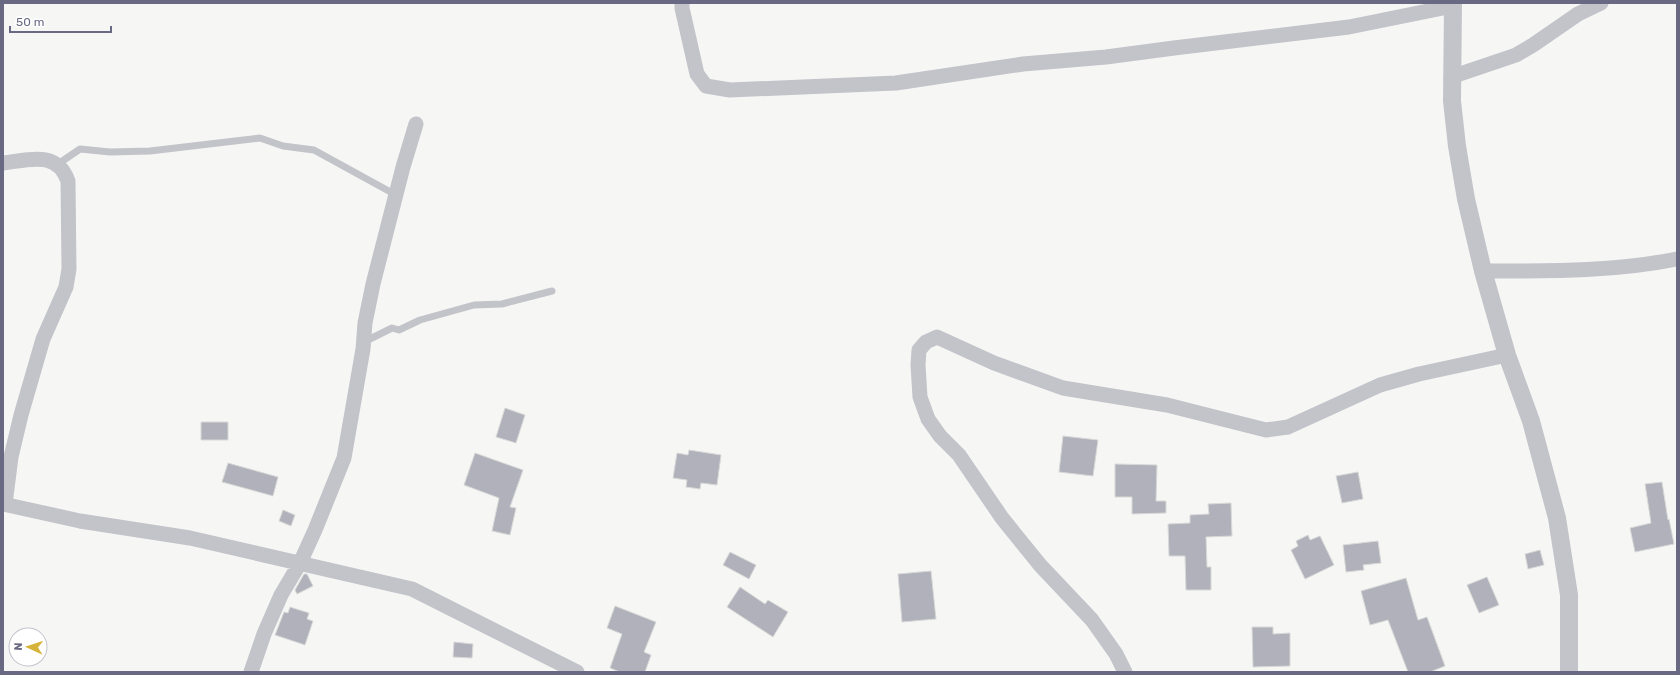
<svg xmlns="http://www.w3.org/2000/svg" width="1680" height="675" font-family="Rubik,sans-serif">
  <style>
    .building { fill: #b0b1bb; stroke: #d8d9d7 }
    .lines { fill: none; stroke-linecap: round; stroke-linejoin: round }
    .service { stroke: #c3c3ca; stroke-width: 7 }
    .minor { stroke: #c3c3ca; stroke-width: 15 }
    .tertiary { stroke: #c3c3ca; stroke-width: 18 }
  </style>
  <rect width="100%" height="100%" fill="#f6f7f5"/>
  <path class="building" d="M505,408L525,415L516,443L496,437Z
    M201,422H228V440H201Z
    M1063,436L1098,440L1093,476L1059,472Z
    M689,450L721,455L717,485L701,483L700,489L686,487L687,480L673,478L677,453L688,455Z
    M475,453L523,470L510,507L516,508L510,535L492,531L499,498L464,485Z
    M228,463L278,477L273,496L222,482Z
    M1115,464L1157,465L1156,501H1166V513L1132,514V497H1115Z
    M1358,472L1363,499L1342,503L1336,476Z
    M1662,482L1668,520L1669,519L1674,544L1635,552L1630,528L1651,523L1645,484Z
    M1231,503L1232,536L1206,537L1207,567H1211V590H1186L1185,556H1169L1168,524L1190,523V515L1209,514L1208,504Z
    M283,510L295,515L291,526L279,521Z
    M1308,535L1310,540L1320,536L1334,565L1305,579L1291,550L1298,546L1296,541Z
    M1378,541L1381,563L1363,565L1364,570L1346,572L1343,545Z
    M1540,550L1544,565L1528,569L1525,554Z
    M730,552L756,565L749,579L723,565Z
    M931,571L936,619L902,622L898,574Z
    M304,574H307L313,586L297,594L295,590Z
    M1487,577L1499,605L1479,613L1467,585Z
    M1406,578L1418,620L1427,617L1445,666L1430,672H1408L1388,620L1370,625L1361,591Z
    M740,587L765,604L768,600L788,612L773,637L727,607Z
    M615,606L656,622L644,652L651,655L645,672H620L610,668L622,634L607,628Z
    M290,607L309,613L307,619L313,621L305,645L275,635L284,612L288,613Z
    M1252,627H1273V634L1290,633V666L1253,667Z
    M454,642L473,644L472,658L453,657Z"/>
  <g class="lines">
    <path class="service" d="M58,164L80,149L110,152L150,151L260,138L283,146L314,150L396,195
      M364,342L392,328L399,330L420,320L474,305L502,304L552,291"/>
    <path class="minor" d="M682,3V8L697,74L706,86L730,90L896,83L1023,64L1106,57L1174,48L1349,27L1453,6
      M1451,77L1516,55L1533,45L1578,14L1601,3
      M3,163C29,160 57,150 68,181L69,269L66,287L43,339L21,415L11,457L5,504
      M1483,271C1548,271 1613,272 1677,259
      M3,504L80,521L190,538L412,589L577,672
      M251,672L264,634L281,595L300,563L315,530L344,458L363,349L365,323L373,284L403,167L416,124
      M1125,672L1116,654L1092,620L1040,565L1002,518L959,455L940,436L928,419L920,397L918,365L919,350L926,342L937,337L994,363L1063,388L1167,405L1266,430L1288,427L1380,385L1419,374L1507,355"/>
    <path class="tertiary" d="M1453,3L1452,101L1457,146L1466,199L1483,271L1507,355L1531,421L1557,518L1569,595V672"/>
  </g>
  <rect width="1680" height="675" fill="none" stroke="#696983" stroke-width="8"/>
  <g transform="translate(28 647) rotate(273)"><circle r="19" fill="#ffffff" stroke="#c3c3cd"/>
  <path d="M0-3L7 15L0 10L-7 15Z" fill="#d4b338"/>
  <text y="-6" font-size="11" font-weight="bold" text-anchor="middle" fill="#696983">N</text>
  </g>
  <path d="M10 26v6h101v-6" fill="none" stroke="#696983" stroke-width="2"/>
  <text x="16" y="26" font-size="12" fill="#696983" stroke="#ffffff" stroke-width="3" paint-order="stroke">50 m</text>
</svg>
